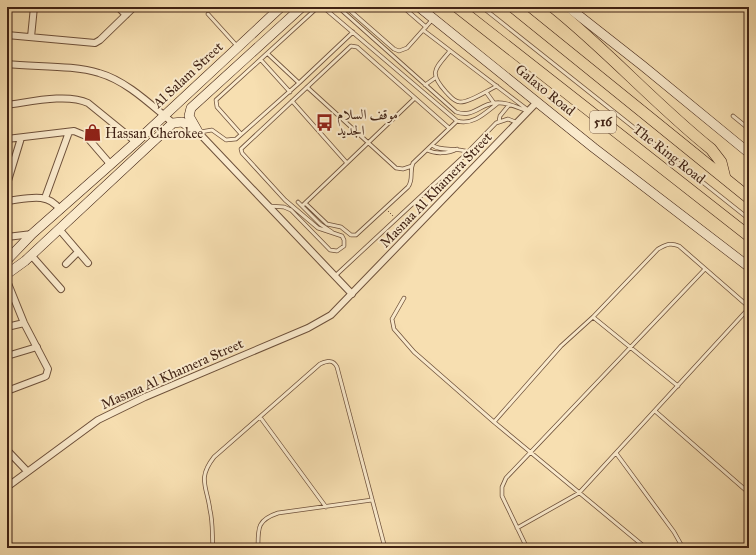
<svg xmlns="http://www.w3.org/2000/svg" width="756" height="555" font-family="'IM FELL Great Primer',Amiri,serif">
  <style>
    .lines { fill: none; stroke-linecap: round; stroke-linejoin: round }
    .lane-casing { stroke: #6e513b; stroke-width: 4.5 }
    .street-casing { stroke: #6e513b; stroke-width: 8 }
    .secondary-casing { stroke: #402214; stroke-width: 10 }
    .highway-casing { stroke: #402214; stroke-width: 12 }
    .path { stroke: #402214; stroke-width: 1; stroke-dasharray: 1 2; stroke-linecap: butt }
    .lane { stroke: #faeacc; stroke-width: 3 }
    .street { stroke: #faeacc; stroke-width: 6 }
    .secondary { stroke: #faeacc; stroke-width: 9 }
    .highway { stroke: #f7dfb1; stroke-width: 11 }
    .labels { text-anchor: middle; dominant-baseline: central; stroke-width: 4; stroke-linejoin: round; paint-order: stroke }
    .shield { fill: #faeacc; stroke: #785e4b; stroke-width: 1 }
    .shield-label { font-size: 13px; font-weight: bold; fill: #402214 }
    .street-label { font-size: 14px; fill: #402214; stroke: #faeacc }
    .poi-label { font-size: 14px; fill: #402214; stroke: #faeacc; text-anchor: start }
  </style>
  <rect width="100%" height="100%" fill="#f7dfb1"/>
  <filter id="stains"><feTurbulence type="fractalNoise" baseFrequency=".005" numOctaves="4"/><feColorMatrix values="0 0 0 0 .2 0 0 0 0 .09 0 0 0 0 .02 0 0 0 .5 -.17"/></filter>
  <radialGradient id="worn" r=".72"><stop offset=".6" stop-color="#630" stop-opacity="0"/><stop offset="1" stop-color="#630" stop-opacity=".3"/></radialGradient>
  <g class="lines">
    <defs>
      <path id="lane" d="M323,7L457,121C473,126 486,112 498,103
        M338,7L456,112C473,118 479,105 494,103C505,101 518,108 528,111
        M346,7L394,49L399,51L407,48L432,20
        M403,7L426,27
        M482,7L749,219
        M208,14L237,46
        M423,30L528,110
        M450,51C435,69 428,72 446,92C450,96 454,102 460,102C469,103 488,90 497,86
        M268,54L299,83
        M261,60L290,92
        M425,85L435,78
        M307,87L396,168L403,169L412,166
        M486,92L494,103
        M292,101L347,163
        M733,116L749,129
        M499,121L500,116L509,105
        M200,132L212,130L226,140L236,139L299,83L353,32
        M241,134L217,107L216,100L318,7
        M432,145C440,152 456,147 468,152
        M427,150C435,154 448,154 457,149
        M298,202L320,224L332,232
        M305,203L327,224L341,227L351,235H356L408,187C414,179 409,172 413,163L457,121
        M269,206L284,207L291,210L330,250L337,251L344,246V240L342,236L318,228L285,200L242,153L241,149L351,46L357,47L449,128
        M302,206L415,98
        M335,276L462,158L496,123L508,119L518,123
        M404,298L392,319L394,329L414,352L494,422L646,548
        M593,317L678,386
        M655,411L749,493
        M260,417L326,507
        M494,422L561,346L593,317L658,249C666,245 670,242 679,246L749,307
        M616,453L674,532L683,548
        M517,528L579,493L749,308
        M213,548C212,535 213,522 210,510C207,486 197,479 214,457L320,364C327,361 333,359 337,367L385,548
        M258,548C258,528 257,520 278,513L372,500
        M527,548L502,496V487L506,478L705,269"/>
      <path id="street" d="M118,7L126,15
        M7,35L95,43L100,40L134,7
        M31,37L34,7
        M7,64C35,67 74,65 99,73C127,81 151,105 173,123
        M7,105C30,102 67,93 88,103L136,142
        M199,133L352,294
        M7,139L74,131L86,136L111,165
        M7,184L21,138
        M45,198L69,132
        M7,201C26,199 48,191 60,210
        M59,229L88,263
        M7,237L32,234
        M31,255L61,289
        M66,264L78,252
        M7,281L24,323L48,369L46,376L44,377L7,391
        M7,327L24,323
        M7,356L37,347
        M7,450L27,471
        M7,487L98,420L145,397L308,328L331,315L537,102"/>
      <path id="secondary" d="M419,7L594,148L749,267
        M568,7L643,66L749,153
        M197,130L189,116L191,108L302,7
        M7,260L32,234L136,142L281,7
        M7,274L25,261L173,123L182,122L199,133"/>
      <path id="highway" d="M457,7L749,236
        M513,7L749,198
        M553,7C608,51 655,104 711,149L721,162L725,178"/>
    </defs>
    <use href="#lane" class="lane-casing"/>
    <use href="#street" class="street-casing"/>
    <use href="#secondary" class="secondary-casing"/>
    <use href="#highway" class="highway-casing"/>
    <path class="path" d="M388,211L393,216"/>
    <use href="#lane" class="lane"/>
    <use href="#street" class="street"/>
    <use href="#secondary" class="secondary"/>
    <use href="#highway" class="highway"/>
  </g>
  <defs>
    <symbol id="bus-bare" viewBox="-9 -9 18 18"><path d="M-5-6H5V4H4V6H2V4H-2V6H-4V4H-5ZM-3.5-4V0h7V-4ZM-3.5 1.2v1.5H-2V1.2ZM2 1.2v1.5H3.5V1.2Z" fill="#8f2418" stroke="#faeacc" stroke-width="2.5" paint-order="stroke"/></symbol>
    <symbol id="shop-bare" viewBox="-9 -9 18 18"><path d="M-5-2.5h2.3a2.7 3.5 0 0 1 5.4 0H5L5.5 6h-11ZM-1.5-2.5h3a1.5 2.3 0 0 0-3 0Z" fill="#8f2418" stroke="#faeacc" stroke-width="2.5" paint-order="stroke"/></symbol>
  </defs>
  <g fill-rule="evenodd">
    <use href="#bus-bare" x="312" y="110" width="25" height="25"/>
    <use href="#shop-bare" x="80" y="120" width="25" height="25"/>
  </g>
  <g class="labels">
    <rect class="shield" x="590" y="111" width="26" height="22" rx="3"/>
    <g class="shield-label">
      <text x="603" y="122">516</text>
    </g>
    <g class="street-label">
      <text transform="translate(188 75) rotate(-43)">Al Salam Street</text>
      <text transform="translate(545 90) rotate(39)">Galaxo Road</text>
      <text transform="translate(669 154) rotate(38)">The Ring Road</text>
      <text transform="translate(436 190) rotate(-46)">Masnaa Al Khamera Street</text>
      <text transform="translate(172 374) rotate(-24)">Masnaa Al Khamera Street</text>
    </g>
    <g class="poi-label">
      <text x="337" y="114">موقف السلام<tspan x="337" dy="16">الجديد</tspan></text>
      <text x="105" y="133">Hassan Cherokee</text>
    </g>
  </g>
  <rect width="756" height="555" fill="none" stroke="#f7dfb1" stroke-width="24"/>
  <rect x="8" y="8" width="740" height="539" fill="none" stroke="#402214" stroke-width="2"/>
  <rect x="12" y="12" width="732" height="531" fill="none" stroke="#402214"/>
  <rect width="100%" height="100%" filter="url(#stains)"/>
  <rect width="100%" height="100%" fill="url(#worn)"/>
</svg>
